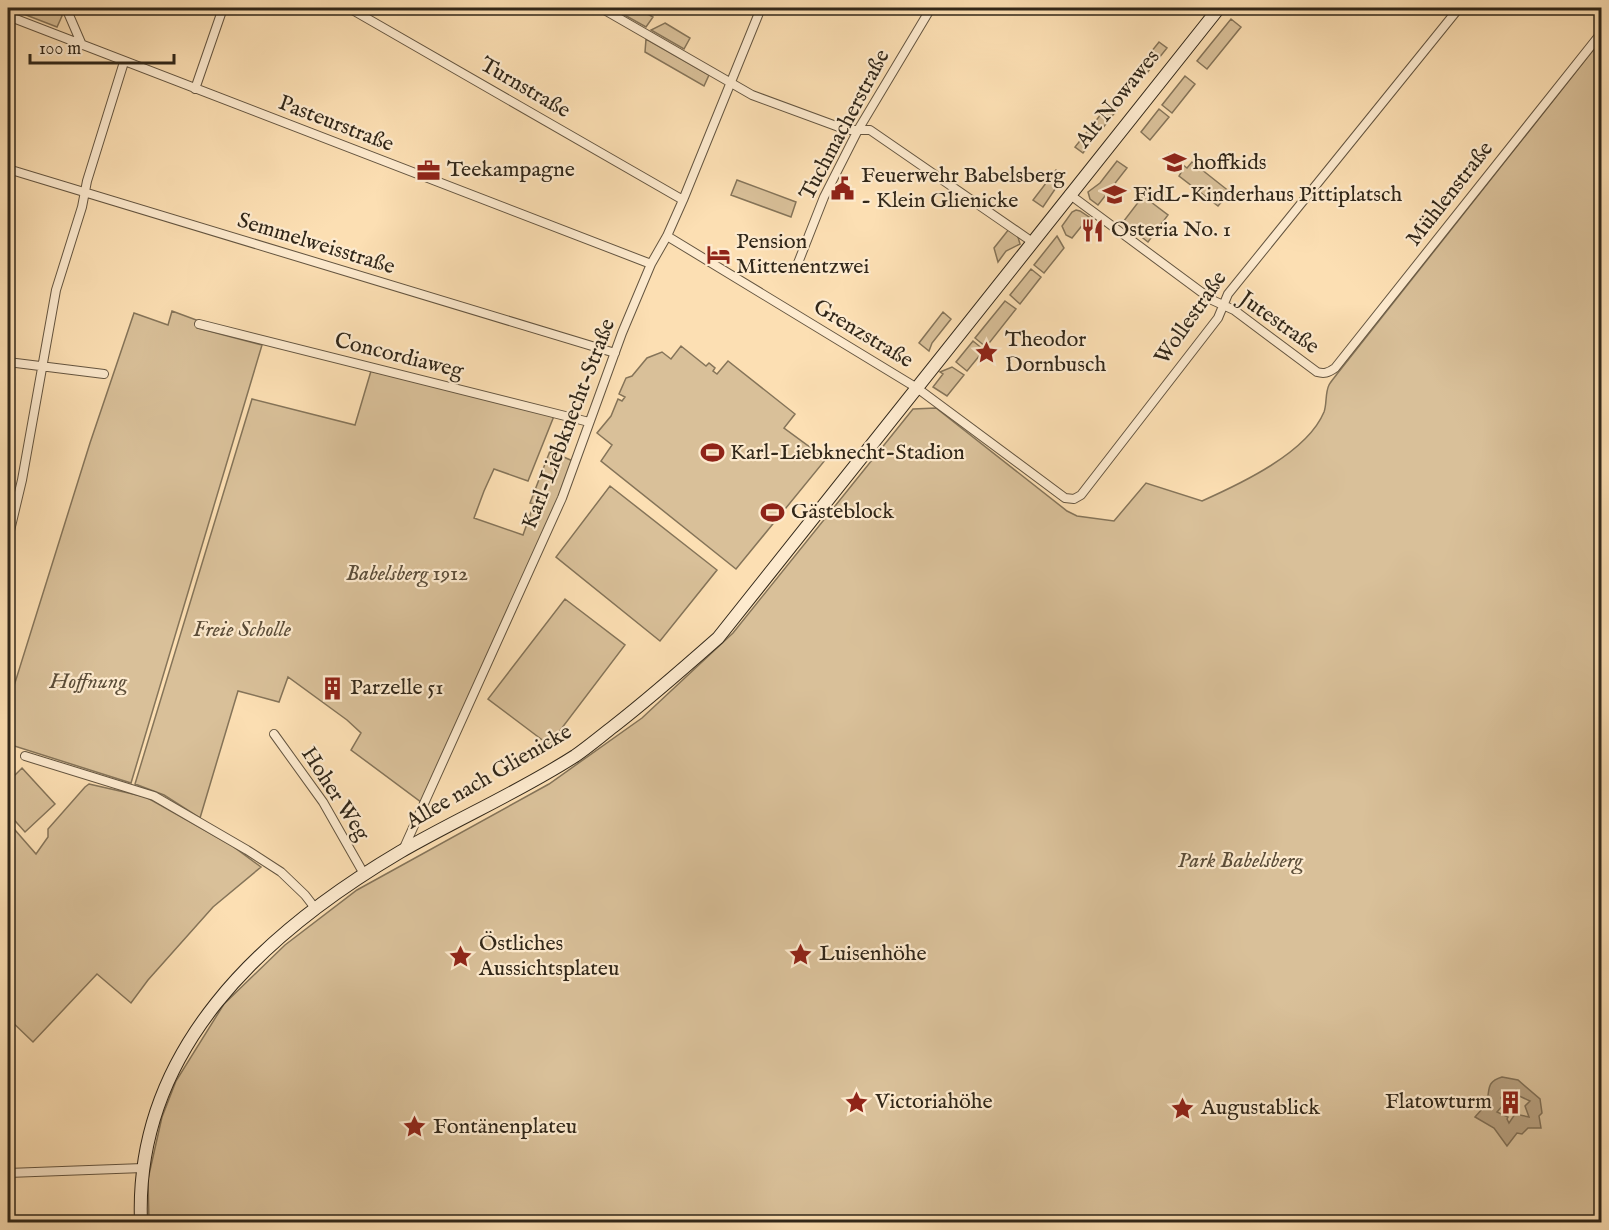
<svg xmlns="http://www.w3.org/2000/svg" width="1609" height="1230" font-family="'IM FELL English',serif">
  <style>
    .green { fill: #d9c099; stroke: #857459; stroke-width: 1.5 }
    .water { fill: #b7a07f; stroke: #817056; stroke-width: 1.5; fill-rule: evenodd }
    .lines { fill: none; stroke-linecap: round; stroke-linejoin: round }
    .street-casing { stroke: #645540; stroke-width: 10 }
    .secondary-casing { stroke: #312719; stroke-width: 14 }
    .street { stroke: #fdeace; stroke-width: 8 }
    .secondary { stroke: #fdeace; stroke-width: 12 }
    .labels { text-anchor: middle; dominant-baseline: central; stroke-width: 4.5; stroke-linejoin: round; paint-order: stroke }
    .street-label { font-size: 22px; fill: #312719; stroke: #fdeace }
    .poi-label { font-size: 22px; fill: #312719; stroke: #fdeace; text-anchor: start }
    .park-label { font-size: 22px; font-style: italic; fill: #5b4d39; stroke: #fdeace }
  </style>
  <rect width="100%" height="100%" fill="#fcdfb3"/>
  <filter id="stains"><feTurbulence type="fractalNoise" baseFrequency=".00333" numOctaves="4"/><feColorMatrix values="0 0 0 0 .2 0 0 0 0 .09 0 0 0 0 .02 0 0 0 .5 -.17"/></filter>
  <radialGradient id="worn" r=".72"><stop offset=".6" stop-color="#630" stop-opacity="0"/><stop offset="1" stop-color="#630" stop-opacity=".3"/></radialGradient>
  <path class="green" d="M8,8H59L62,16L57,27Z
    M612,8H637L653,17L646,27Z
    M1231,19L1241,27L1207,69L1197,61Z
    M665,23L690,38L684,49L651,30Z
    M646,39L709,75L704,86L645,52Z
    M1601,40V1222H149L148,1179L162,1117L176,1081L224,1004L285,945L357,890L549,784L642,718L733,633L913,409L936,408L1067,511L1077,516L1114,521L1146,483L1202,501C1240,484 1307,453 1324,412C1327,404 1325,393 1329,385C1331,381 1335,377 1337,374Z
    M1159,42L1167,48L1143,78L1135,72Z
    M1185,76L1195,84L1172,113L1162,105Z
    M1109,104L1117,110L1083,153L1075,147Z
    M1159,109L1169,117L1150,140L1141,132Z
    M1169,154L1187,168L1192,162L1230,192L1218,206L1179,176L1182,171L1165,158Z
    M1117,161L1127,168L1098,205L1090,199L1088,192L1100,183Z
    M1056,170L1064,176L1043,207L1033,200Z
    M737,180L796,202L791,217L731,195Z
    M1143,196L1168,215L1148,242L1123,222Z
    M1076,210L1080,211L1089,217L1072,238L1066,235L1062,226L1072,212Z
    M1009,229L1018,237L1020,244L1006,251L998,262L994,248Z
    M1057,236L1064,248L1044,273L1034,265Z
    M1031,269L1041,277L1020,304L1010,295Z
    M1005,301L1016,309L986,347L975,338Z
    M172,311L199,321L197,328L262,345L131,783L8,744V705L90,443L134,313L168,325Z
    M943,312L951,319L932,343L929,351L919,343Z
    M973,341L984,350L967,371L956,362Z
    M681,346L706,366L709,363L715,368L713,371L717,374L728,361L795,414L784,428L826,459L736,569L601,461L612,445L597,433L611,416L618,399L622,401L625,397L619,394L626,378L632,376L647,358L662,352L671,359Z
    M952,367L964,375L947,396L933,387L943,374L940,372Z
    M371,371L554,416L528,481L494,469L484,491L474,518L523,535L534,504L530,503L550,451L575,462L421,802L351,750L361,733L347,720L288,677L279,702L238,691L200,818L164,795L135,784L252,399L355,425Z
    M610,486L717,570L660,641L556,557Z
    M565,599L625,645L549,745L488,699Z
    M22,768L55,804L25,832L8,813V782Z
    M89,784L146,797L231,845L261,867L213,907L148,980L131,1003L97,974L33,1042L8,1018V822L36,854L48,837V829L85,787Z"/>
  <path class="water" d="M1502,1077L1518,1080L1540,1099L1542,1113L1539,1116L1541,1128H1528L1522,1134L1517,1133L1507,1146L1494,1128L1475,1117C1478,1113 1486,1106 1487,1101C1490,1089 1486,1082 1502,1077ZM1516,1090L1519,1096L1530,1101L1525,1106L1529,1117L1515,1114L1509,1123L1507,1119L1508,1117L1497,1112L1504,1104L1501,1098C1503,1092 1507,1091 1513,1093Z"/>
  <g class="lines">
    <defs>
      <path id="street" d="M66,8L82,45
        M349,8L683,200
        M601,8L752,95L847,130H870L1031,241
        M8,16L651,264
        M195,89L223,8
        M8,169L615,353
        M1069,194L1212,300L1234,310L1317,372C1324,374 1328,373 1335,368L1602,32
        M667,236L917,388L1065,498L1074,499L1081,495L1218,318L1228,294L1459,8
        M798,263L824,197L858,130L931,8
        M199,324L589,422
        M8,362L104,374
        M8,539L22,480L56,290L82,207L87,181L124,62
        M274,734L323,802L364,874
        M25,756L154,796L247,850L281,872L305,895L315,908
        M403,850L562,498L622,333L651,264L667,236L683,200L761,8
        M8,1173L143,1168"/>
      <path id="secondary" d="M141,1222C134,1050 263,933 400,852C457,819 519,792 575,756C588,747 601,736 614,726C650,698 684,668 718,638L1219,8"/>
    </defs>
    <use href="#street" class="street-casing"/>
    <use href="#secondary" class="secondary-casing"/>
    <use href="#street" class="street"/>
    <use href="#secondary" class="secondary"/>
  </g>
  <defs>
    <symbol id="school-bare" viewBox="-9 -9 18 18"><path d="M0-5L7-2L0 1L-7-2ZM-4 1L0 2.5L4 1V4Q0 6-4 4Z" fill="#8f2418" stroke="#fdeace" stroke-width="2.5" paint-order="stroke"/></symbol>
    <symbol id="office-bare" viewBox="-9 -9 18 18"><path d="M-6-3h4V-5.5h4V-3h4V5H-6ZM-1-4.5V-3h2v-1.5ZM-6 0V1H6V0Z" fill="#8f2418" stroke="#fdeace" stroke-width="2.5" paint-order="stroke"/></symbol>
    <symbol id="civic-bare" viewBox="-9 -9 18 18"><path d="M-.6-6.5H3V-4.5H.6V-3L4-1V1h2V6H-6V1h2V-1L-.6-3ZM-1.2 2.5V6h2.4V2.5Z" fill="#8f2418" stroke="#fdeace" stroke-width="2.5" paint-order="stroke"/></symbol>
    <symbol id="restaurant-bare" viewBox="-9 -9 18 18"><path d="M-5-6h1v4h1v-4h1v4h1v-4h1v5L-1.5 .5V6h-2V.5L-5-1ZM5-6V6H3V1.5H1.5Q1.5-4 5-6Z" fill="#8f2418" stroke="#fdeace" stroke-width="2.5" paint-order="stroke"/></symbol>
    <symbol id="hotel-bare" viewBox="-9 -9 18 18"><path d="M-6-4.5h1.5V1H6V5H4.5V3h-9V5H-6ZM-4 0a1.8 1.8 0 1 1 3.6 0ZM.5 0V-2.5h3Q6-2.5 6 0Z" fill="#8f2418" stroke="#fdeace" stroke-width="2.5" paint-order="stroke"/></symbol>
    <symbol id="sight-bare" viewBox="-9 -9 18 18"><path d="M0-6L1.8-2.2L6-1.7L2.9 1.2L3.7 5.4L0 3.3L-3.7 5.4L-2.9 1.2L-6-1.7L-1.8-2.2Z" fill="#8f2418" stroke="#fdeace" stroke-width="2.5" paint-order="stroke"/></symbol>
    <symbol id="stadium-bare" viewBox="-9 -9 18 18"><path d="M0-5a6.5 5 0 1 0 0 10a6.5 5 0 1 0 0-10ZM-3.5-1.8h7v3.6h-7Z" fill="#8f2418" stroke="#fdeace" stroke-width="2.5" paint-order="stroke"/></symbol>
    <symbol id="building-bare" viewBox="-9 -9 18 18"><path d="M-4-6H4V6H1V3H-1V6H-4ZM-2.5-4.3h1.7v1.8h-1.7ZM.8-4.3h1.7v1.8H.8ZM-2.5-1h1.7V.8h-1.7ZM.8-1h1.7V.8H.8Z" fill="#8f2418" stroke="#fdeace" stroke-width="2.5" paint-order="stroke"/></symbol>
  </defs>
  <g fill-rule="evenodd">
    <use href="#school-bare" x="1158" y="146" width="33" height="33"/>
    <use href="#office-bare" x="412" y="154" width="33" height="33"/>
    <use href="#civic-bare" x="826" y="172" width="33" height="33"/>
    <use href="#school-bare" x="1098" y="178" width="33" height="33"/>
    <use href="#restaurant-bare" x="1076" y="214" width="33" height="33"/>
    <use href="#hotel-bare" x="702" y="238" width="33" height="33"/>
    <use href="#sight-bare" x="970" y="336" width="33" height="33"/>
    <use href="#stadium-bare" x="696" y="436" width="33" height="33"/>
    <use href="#stadium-bare" x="756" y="496" width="33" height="33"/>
    <use href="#building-bare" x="316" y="672" width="33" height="33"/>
    <use href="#sight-bare" x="784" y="938" width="33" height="33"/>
    <use href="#sight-bare" x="444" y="940" width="33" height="33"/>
    <use href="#sight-bare" x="840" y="1086" width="33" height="33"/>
    <use href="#building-bare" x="1494" y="1086" width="33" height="33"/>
    <use href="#sight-bare" x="1166" y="1092" width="33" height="33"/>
    <use href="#sight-bare" x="398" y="1110" width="33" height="33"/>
  </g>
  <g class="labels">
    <g class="street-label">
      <text transform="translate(525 88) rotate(30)">Turnstraße</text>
      <text transform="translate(1118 99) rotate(-51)">Alt Nowawes</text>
      <text transform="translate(336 124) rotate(21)">Pasteurstraße</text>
      <text transform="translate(845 125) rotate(-62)">Tuchmacherstraße</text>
      <text transform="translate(1450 194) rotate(-52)">Mühlenstraße</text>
      <text transform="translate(316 244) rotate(17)">Semmelweisstraße</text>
      <text transform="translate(1191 318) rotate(-55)">Wollestraße</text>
      <text transform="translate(1279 323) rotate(35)">Jutestraße</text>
      <text transform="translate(863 334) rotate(31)">Grenzstraße</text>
      <text transform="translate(399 356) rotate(14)">Concordiaweg</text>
      <text transform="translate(569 424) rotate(-69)">Karl-Liebknecht-Straße</text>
      <text transform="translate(489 777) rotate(-30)">Allee nach Glienicke</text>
      <text transform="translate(335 794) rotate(57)">Hoher Weg</text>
    </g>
    <g class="poi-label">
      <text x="1193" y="163">hoffkids</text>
      <text x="447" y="170">Teekampagne</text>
      <text x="861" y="176">Feuerwehr Babelsberg<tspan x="861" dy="25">- Klein Glienicke</tspan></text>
      <text x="1133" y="195">FidL-Kinderhaus Pittiplatsch</text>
      <text x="1111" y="230">Osteria No. 1</text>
      <text x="736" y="242">Pension<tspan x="736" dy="25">Mittenentzwei</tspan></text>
      <text x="1005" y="340">Theodor<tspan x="1005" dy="25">Dornbusch</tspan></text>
      <text x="730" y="453">Karl-Liebknecht-Stadion</text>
      <text x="791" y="512">Gästeblock</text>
      <text x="350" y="688">Parzelle 51</text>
      <text x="479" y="944">Östliches<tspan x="479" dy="25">Aussichtsplateu</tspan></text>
      <text x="819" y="954">Luisenhöhe</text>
      <text x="875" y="1102">Victoriahöhe</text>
      <text x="1492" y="1102" text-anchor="end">Flatowturm</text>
      <text x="1201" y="1108">Augustablick</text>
      <text x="433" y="1127">Fontänenplateu</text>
    </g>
    <g class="park-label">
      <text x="407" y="574">Babelsberg 1912</text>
      <text x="242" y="630">Freie Scholle</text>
      <text x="88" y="682">Hoffnung</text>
      <text x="1240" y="861">Park Babelsberg</text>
    </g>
  </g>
  <rect width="1609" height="1230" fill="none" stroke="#fcdfb3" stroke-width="30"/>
  <rect x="9" y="9" width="1591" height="1212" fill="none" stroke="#312719" stroke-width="3"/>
  <rect x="15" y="15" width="1579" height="1200" fill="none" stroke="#312719" stroke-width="1.5"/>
  <path d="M30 54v9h144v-9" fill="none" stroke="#312719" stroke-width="3"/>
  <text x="39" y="54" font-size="18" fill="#312719" stroke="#fdeace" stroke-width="4.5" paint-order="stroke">100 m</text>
  <rect width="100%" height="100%" filter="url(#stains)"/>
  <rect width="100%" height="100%" fill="url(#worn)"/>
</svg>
